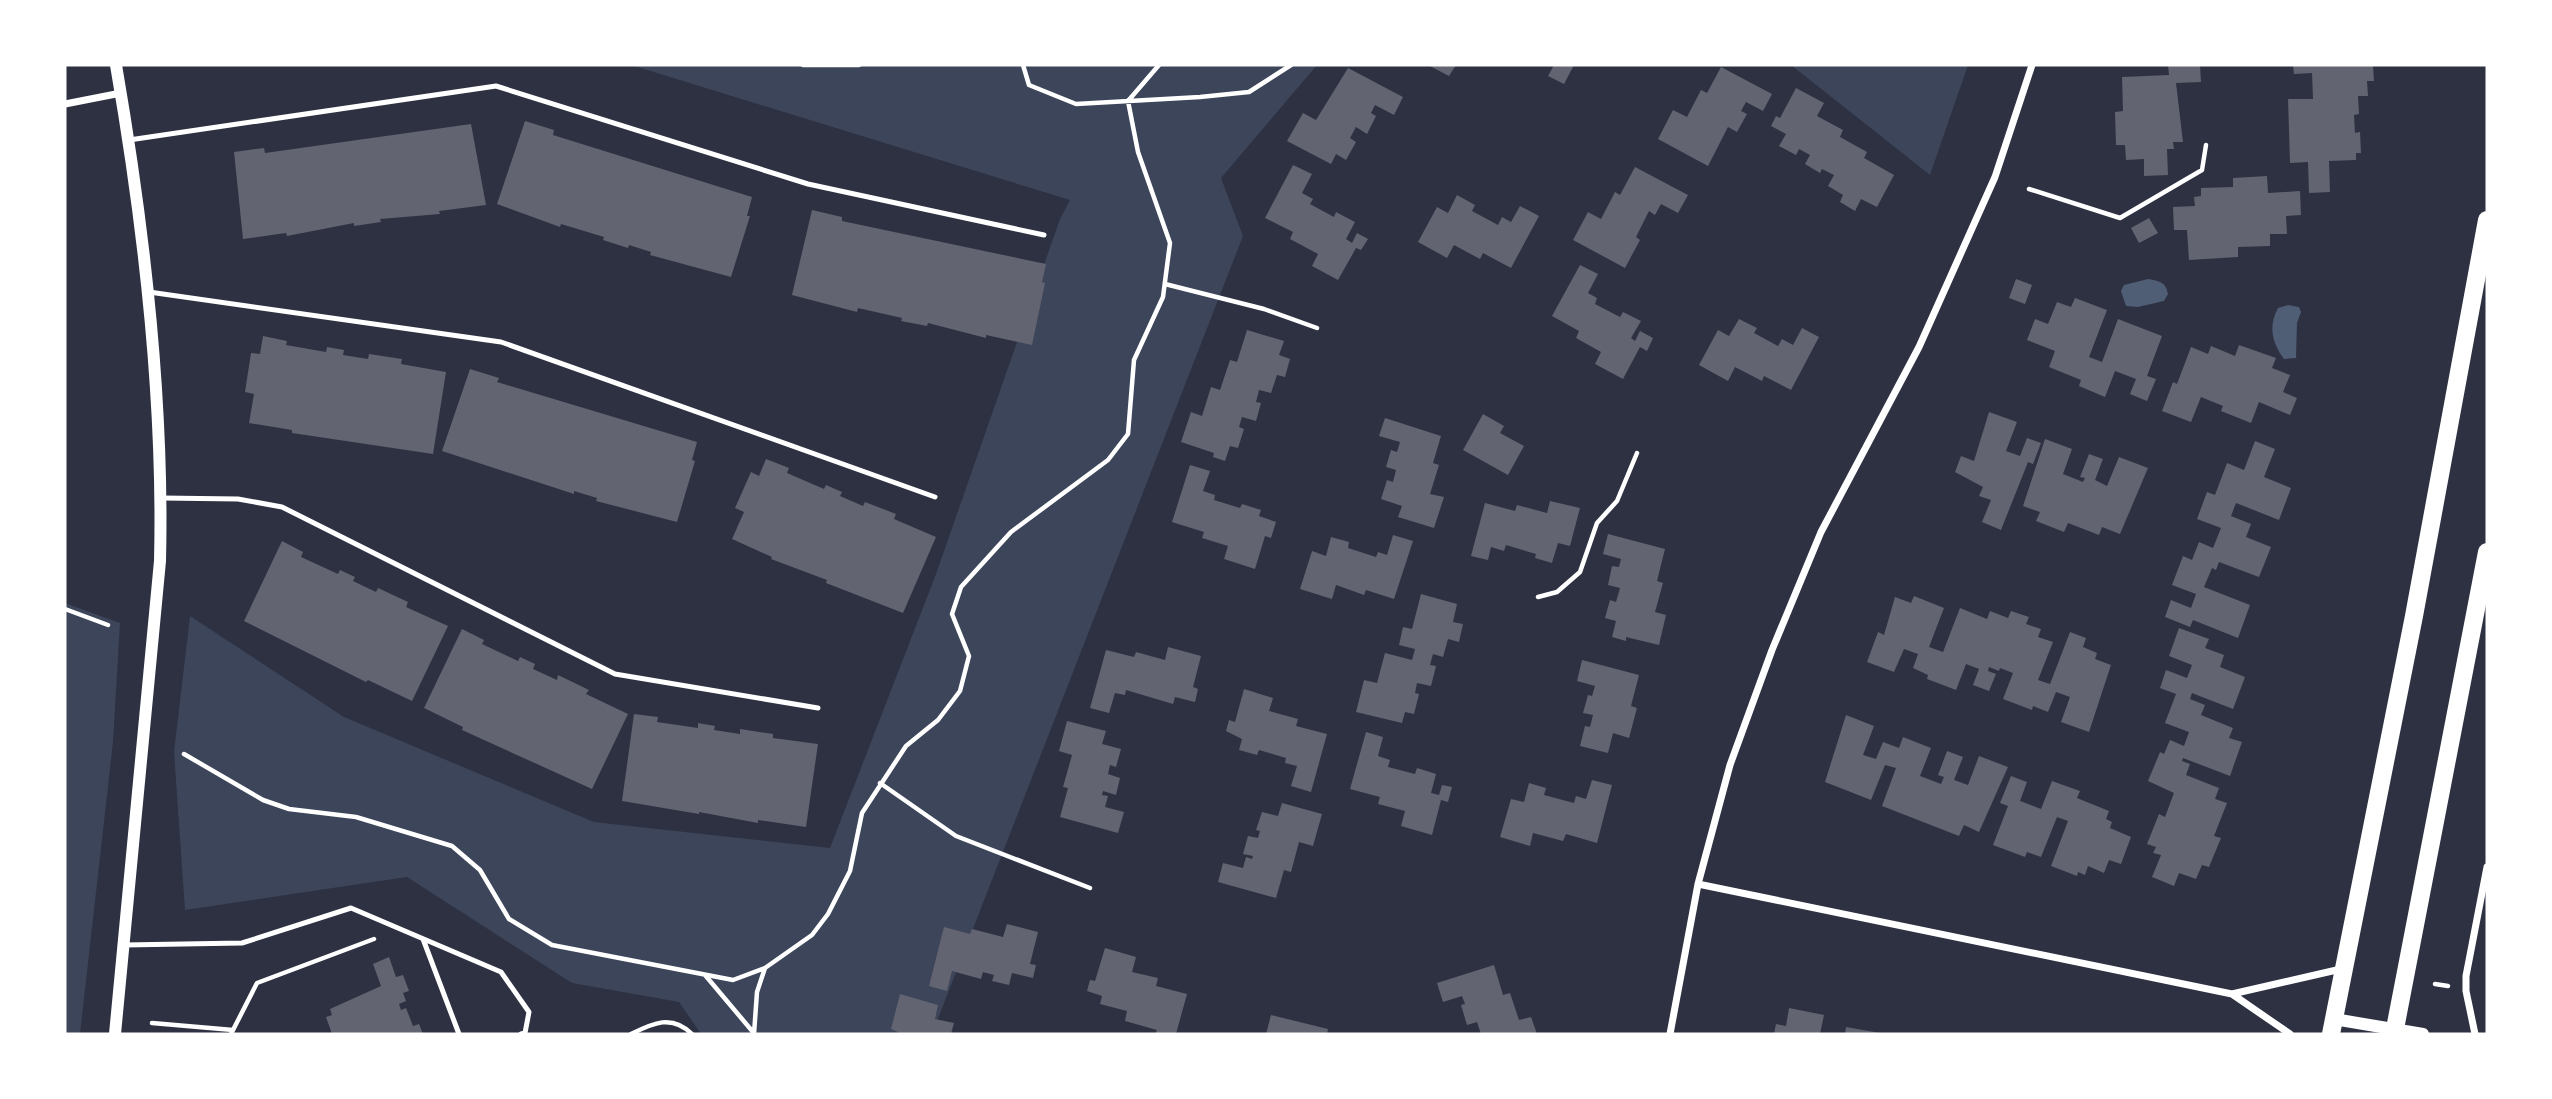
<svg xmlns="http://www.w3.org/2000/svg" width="2552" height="1099" font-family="Merriweather,serif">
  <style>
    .green { fill: #3c4559 }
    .water { fill: #4f5d75 }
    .building { fill: #626471 }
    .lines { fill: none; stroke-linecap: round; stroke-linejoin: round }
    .path { stroke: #fff; stroke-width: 4.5 }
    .service { stroke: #fff; stroke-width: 5 }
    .minor { stroke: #fff; stroke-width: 7 }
    .tertiary { stroke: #fff; stroke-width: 12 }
    .primary { stroke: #fff; stroke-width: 18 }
  </style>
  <rect width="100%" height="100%" fill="#2d3142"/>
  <path class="green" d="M631,65H1317L1221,178L1243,236L932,1034H701L679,1002L572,983L407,877L185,910L174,752L190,616L344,717L594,822L830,848L936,574L1060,219L1070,200Z
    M1791,65H1968L1930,175Z
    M65,603L120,623L113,742L80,1034H65Z"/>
  <path class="water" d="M2148,279C2159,281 2166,282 2168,294L2164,301L2138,307L2126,306L2121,291L2124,285Z
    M2288,305L2299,307L2301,312L2297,323L2296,358L2284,359C2272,343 2268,326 2278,308Z"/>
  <path class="building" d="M1428,65H1456L1449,76Z
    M1554,65H1574L1564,84L1548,76Z
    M2168,65H2200L2201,82L2176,83L2183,142H2173L2174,149H2167L2168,175L2144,176V159L2126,160L2125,145H2116L2115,112L2123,111L2122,77L2169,75Z
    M2293,65H2373L2374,81H2367L2368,96H2358L2359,114L2354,115L2355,133L2360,132L2361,153H2356V160L2329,161L2330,192L2309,193L2308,162L2290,163L2288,99H2313L2312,73L2294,74Z
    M1721,67L1772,94L1763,111L1746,102L1741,111L1747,114L1737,132L1728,127L1708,166L1658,139L1673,110L1687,117L1701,90L1707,93Z
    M1348,68L1403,97L1394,115L1375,105L1371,113L1376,116L1367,134L1356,127L1350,138L1356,142L1346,160L1336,154L1331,164L1287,141L1303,113L1316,120Z
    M1796,88L1824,103L1817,116L1843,130L1840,137L1867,152L1864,158L1894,175L1877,207L1861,199L1855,211L1840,202L1843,195L1828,186L1834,175L1822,169L1820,173L1805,164L1810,155L1799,149L1796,155L1779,146L1786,134L1771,126L1776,116L1780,118Z
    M525,121L554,130L553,135L752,197L747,216H750L731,277L650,255L651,252L629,245L628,248L603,240L604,237L561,224L560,227L497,204Z
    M471,124L486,205L439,211L440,214L380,219L381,222L354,226V223L287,236L286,233L243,239L234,152L264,148L265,153Z
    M1293,165L1312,174L1302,193L1313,199L1310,204L1334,217L1336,212L1355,222L1346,239L1352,243L1357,233L1368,239L1361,250L1356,248L1338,280L1312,266L1318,254L1290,239L1293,232L1265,218Z
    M1635,167L1688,195L1678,213L1661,204L1655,215L1649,211L1636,237L1640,240L1625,268L1573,240L1588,212L1601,219L1615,192L1620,195Z
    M2267,176L2268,193L2300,191L2301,215L2286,216L2287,234H2270V246L2238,247V257L2189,260L2187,230H2174L2173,207L2195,206L2194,197L2201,196V188L2233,187V178Z
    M1457,195L1475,205L1472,211L1498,225L1502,217L1511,222L1520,206L1539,216L1511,268L1483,253L1480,259L1454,245L1447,258L1418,242L1437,207L1448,213Z
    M812,210L842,217V221L1046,264L1042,282L1045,283L1032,345L986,335V338L928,323L927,326L901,321L902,318L858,308L857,312L792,295Z
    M2149,218L2158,233L2139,243L2131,228Z
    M1580,265L1598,274L1588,293L1597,298L1595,304L1620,317L1623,312L1641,321L1631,338L1635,341L1640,331L1653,338L1647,351L1640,347L1623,379L1595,364L1601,352L1576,338L1579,331L1552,316Z
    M2016,279L2032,285L2025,304L2009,298Z
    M2075,298L2107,310L2089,357L2102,362L2118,319L2162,336L2147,376L2156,379L2147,401L2130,394L2136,379L2115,371L2105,397L2079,386L2081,380L2049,367L2055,351L2027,340L2035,319L2048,324L2057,302L2071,307Z
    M1739,319L1757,328L1754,333L1778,346L1782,339L1793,345L1802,328L1819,337L1791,390L1764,376L1762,381L1735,367L1728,381L1699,365L1718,330L1729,336Z
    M1247,330L1284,341L1279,355L1290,359L1285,377L1277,375L1271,393L1259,390L1256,402L1261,403L1256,421L1242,417L1239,427L1244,429L1238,448L1230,446L1225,461L1213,457L1214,453L1181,442L1191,412L1202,416L1211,387L1220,390L1230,360L1237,362Z
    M263,336L287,341L286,345L326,352L327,347L344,350L343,355L368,359L369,354L402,359L401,364L446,372L433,454L292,433V430L249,423L254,394L245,392L251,353L260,354Z
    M2239,345L2276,358L2272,368L2290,375L2283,392L2297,398L2290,415L2259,402L2251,423L2221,411L2223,406L2201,397L2191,422L2162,411L2173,382L2177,384L2191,347L2208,354L2211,346L2235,356Z
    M470,369L499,378L497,382L697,442L692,460L695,461L677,522L596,501L597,498L574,491V494L442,451Z
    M1989,412L2017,422L2006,451L2020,456L2027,438L2041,443L2033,464L2028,462L2001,530L1982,522L1991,500L1979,496L1983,487L1955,472L1961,456L1974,461Z
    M1483,414L1504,426L1500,433L1524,446L1508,475L1463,450Z
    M1385,418L1441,436L1433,463L1439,465L1430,494L1444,497L1434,528L1398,517L1402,506L1381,499L1387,480L1393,482L1396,470L1386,467L1391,450L1397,452L1400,442L1379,436Z
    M2045,439L2072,449L2063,474L2083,482L2085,478L2080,477L2089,454L2103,459L2095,480L2107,486L2119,457L2148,468L2120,534L2102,527L2099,535L2068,523L2064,532L2036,521L2040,512L2023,506Z
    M2255,441L2275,449L2264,477L2291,488L2279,520L2236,503L2231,516L2251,524L2246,537L2271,547L2259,577L2219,562L2216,570L2212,568L2204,587L2250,605L2238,638L2193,620L2190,627L2165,617L2171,600L2191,608L2196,594L2172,585L2183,556L2192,560L2199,542L2213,548L2221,528L2197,519L2207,492L2215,495L2227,463L2244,470Z
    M766,459L789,468L787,473L824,489L826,485L842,492L840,496L863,506L865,502L896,514L894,519L936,537L903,613L826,583L827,580L771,559L772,557L732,539L744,512L735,508L751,472L759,476Z
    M1190,465L1210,471L1203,491L1215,495L1214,500L1240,508L1242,504L1261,510L1259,516L1276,522L1271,538L1265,536L1255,569L1224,559L1228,546L1202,538L1204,532L1172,522Z
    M1550,501L1580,508L1570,546L1558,543L1552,563L1535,558L1536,554L1506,545L1504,551L1491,547L1488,560L1471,556L1485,503L1515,511L1517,505L1547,513Z
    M1608,534L1665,549L1657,581L1663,583L1655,612L1666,615L1659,645L1626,637V641L1612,637L1616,621L1605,618L1610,600L1616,602L1620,588L1608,585L1612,566L1619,567L1621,559L1603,554Z
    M1393,535L1413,541L1394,599L1366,590L1364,595L1336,585L1332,599L1300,589L1312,551L1326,556L1331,537L1349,542L1348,548L1376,557L1378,552L1387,555Z
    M282,541L303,552L301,557L338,574L340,570L355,577L353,581L376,592L378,588L408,602L406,607L448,626L412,701L368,680L366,682L244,621Z
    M1421,594L1457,604L1453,622L1463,624L1459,642L1448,639L1443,657L1433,654L1430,665L1436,666L1431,686L1417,683L1415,693L1419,694L1414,714L1405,712L1402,723L1356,712L1364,680L1377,683L1385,653L1412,660L1415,649L1399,645L1403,627L1412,629Z
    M1914,596L1944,608L1929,647L1943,652L1960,608L1987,619L1990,611L2008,618L2011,611L2029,617L2026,624L2041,629L2038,637L2053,642L2038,680L2050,684L2070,632L2086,638L2083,647L2097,653L2095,659L2111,665L2089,732L2061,722L2070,697L2056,692L2048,712L2033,706L2032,710L2003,699L2013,673L2000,668L1999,671L1989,667L1988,671L1996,674L1989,691L1973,685L1979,669L1966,664L1956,690L1927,679L1928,675L1913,668L1918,654L1904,649L1894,672L1867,662L1878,632L1884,635L1895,597L1911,603Z
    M2179,628L2209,639L2205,648L2224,655L2220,667L2245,677L2233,709L2192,693L2190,699L2205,705L2201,715L2233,728L2229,738L2242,742L2230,776L2183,758L2182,761L2190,764L2186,775L2219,788L2215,799L2227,803L2214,836L2221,838L2209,867L2202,865L2196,879L2179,873L2174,886L2152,877L2161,855L2153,853L2156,847L2147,844L2159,814L2165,817L2174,793L2148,781L2160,752L2164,754L2170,740L2184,746L2189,732L2165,723L2176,694L2160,688L2166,670L2187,678L2192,665L2169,656Z
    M462,629L484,640L482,644L518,661L520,657L535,664L533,669L557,680L558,675L589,690L586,694L628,714L592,789L462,730L463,727L424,708Z
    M1168,647L1201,656L1193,687L1198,689L1195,702L1175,697L1173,704L1126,690L1125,695L1115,693L1109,713L1090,708L1106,650L1134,657L1136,652L1165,660Z
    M1582,660L1639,675L1631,706L1637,708L1629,738L1613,733L1608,753L1580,746L1585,726L1590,727L1593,715L1583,713L1588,695L1592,696L1595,686L1577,681Z
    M1244,689L1273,698L1269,711L1298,719L1296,726L1327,734L1311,792L1291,786L1297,766L1285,763L1286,758L1259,750L1257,755L1239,750L1242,739L1226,731L1229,720L1235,722Z
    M634,714L658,717L657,722L698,728V723L715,726L714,730L740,734V729L773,734V738L818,744L806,827L758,820V823L699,812V814L622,801Z
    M1846,715L1874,726L1863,755L1876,759L1883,742L1899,748L1903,737L1931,748L1920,776L1941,784L1944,777L1938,775L1947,751L1963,757L1954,780L1968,785L1979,756L2008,767L1979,832L1964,825L1959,836L1882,806L1896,768L1885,765L1871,800L1825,782Z
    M1067,721L1106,731L1102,744L1121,749L1116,767L1110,765L1108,774L1120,778L1116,795L1103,791L1102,795L1108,796L1105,807L1124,812L1118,833L1060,817L1068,788L1063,787L1072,755L1059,751Z
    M1366,732L1383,737L1378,756L1390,760L1388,767L1415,774L1417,768L1436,774L1431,793L1439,795L1442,785L1452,787L1448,802L1441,800L1432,835L1401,826L1405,811L1378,804L1380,797L1350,789Z
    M2011,776L2027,782L2020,801L2041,809L2052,781L2080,791L2077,798L2109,811L2106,819L2112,822L2110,828L2131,837L2121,864L2109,860L2104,873L2088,866L2085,875L2078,872L2077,876L2051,866L2068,821L2057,817L2041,857L2027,852L2025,857L1993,845L2008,806L2000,803Z
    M1592,780L1612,785L1597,843L1566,834L1563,841L1533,833L1530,846L1500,837L1511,799L1524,802L1529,783L1546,788L1544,795L1574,803L1576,796L1586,799Z
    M1282,803L1322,814L1313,846L1299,842L1291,872L1284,870L1276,898L1218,882L1223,863L1243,868L1246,857L1252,859L1253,856L1243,854L1248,836L1258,838L1260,831L1256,830L1262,812L1278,816Z
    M1007,924L1038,932L1030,964L1036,965L1033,978L1012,973L1009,985L992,981L994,975L983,972L981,979L952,971L947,991L929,986L944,927L970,934L972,929L1003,937Z
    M1105,948L1136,957L1132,972L1158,978L1156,986L1187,994L1176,1034H1155L1157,1030L1125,1021L1127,1011L1100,1004L1102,996L1087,991L1090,980L1095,981Z
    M389,957L396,977L403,975L409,991L403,993L406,1001L399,1004L401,1010L406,1008L413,1026L419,1024L423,1034H332L326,1017L332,1015L330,1009L381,986L373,964Z
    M1494,965L1503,995L1510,993L1519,1020L1531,1017L1537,1034H1481L1477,1022L1467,1025L1461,1005L1465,1004L1462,996L1443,1002L1437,983Z
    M900,994L938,1005L935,1019L954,1023L951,1034H902L891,1029Z
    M1789,1008L1824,1015L1820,1034H1774L1776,1024L1786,1026Z
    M1271,1015L1328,1029L1327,1034H1266Z
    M1846,1027L1880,1033V1034H1845Z"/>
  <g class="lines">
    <path class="path" d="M803,65H859
      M1023,65L1029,85L1076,104L1200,97L1249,92L1291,65
      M2029,189L2120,218L2202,170L2206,145
      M1165,284L1264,309L1317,328
      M1538,597L1557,592L1580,572L1597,523L1617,501L1637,453
      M65,609L108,625
      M184,754L263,800L289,809L356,817L452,846L480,870L509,919L552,945L733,980L765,968
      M880,783L956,836L1090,888
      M705,975L753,1032
      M2435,984L2448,986
      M152,1023L233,1030
      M231,1034L257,983L374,939
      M631,1034C653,1023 672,1014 692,1034
      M754,1034L757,992L765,968L812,935L828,914L850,871L862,813L906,746L938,720L960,691L969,656L952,614L961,587L1011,532L1108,460L1128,434L1134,360L1163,297L1170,243L1138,152L1128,101L1159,65"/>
    <path class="service" d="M129,140L496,86L808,184L1044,235
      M149,292L501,342L935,497
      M162,498L238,499L282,507L615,674L818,708
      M423,939L459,1034
      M124,945L242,943L351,908L501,972L529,1012L525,1033L521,1034"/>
    <path class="minor" d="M65,104L121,93
      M1698,884L2232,994L2290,1034
      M2232,994L2341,969
      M1670,1034L1698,884L1730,765L1772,650L1821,532L1919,347L1995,177L2032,65
      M2475,1034L2466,991V976L2487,867"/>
    <path class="tertiary" d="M2334,1019L2423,1034
      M115,1034L160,561C164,396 144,227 116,65"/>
    <path class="primary" d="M2331,1034L2414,616L2487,220
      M2394,1034L2487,552"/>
  </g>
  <rect width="2552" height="1099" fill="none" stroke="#ffffff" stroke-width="133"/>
</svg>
